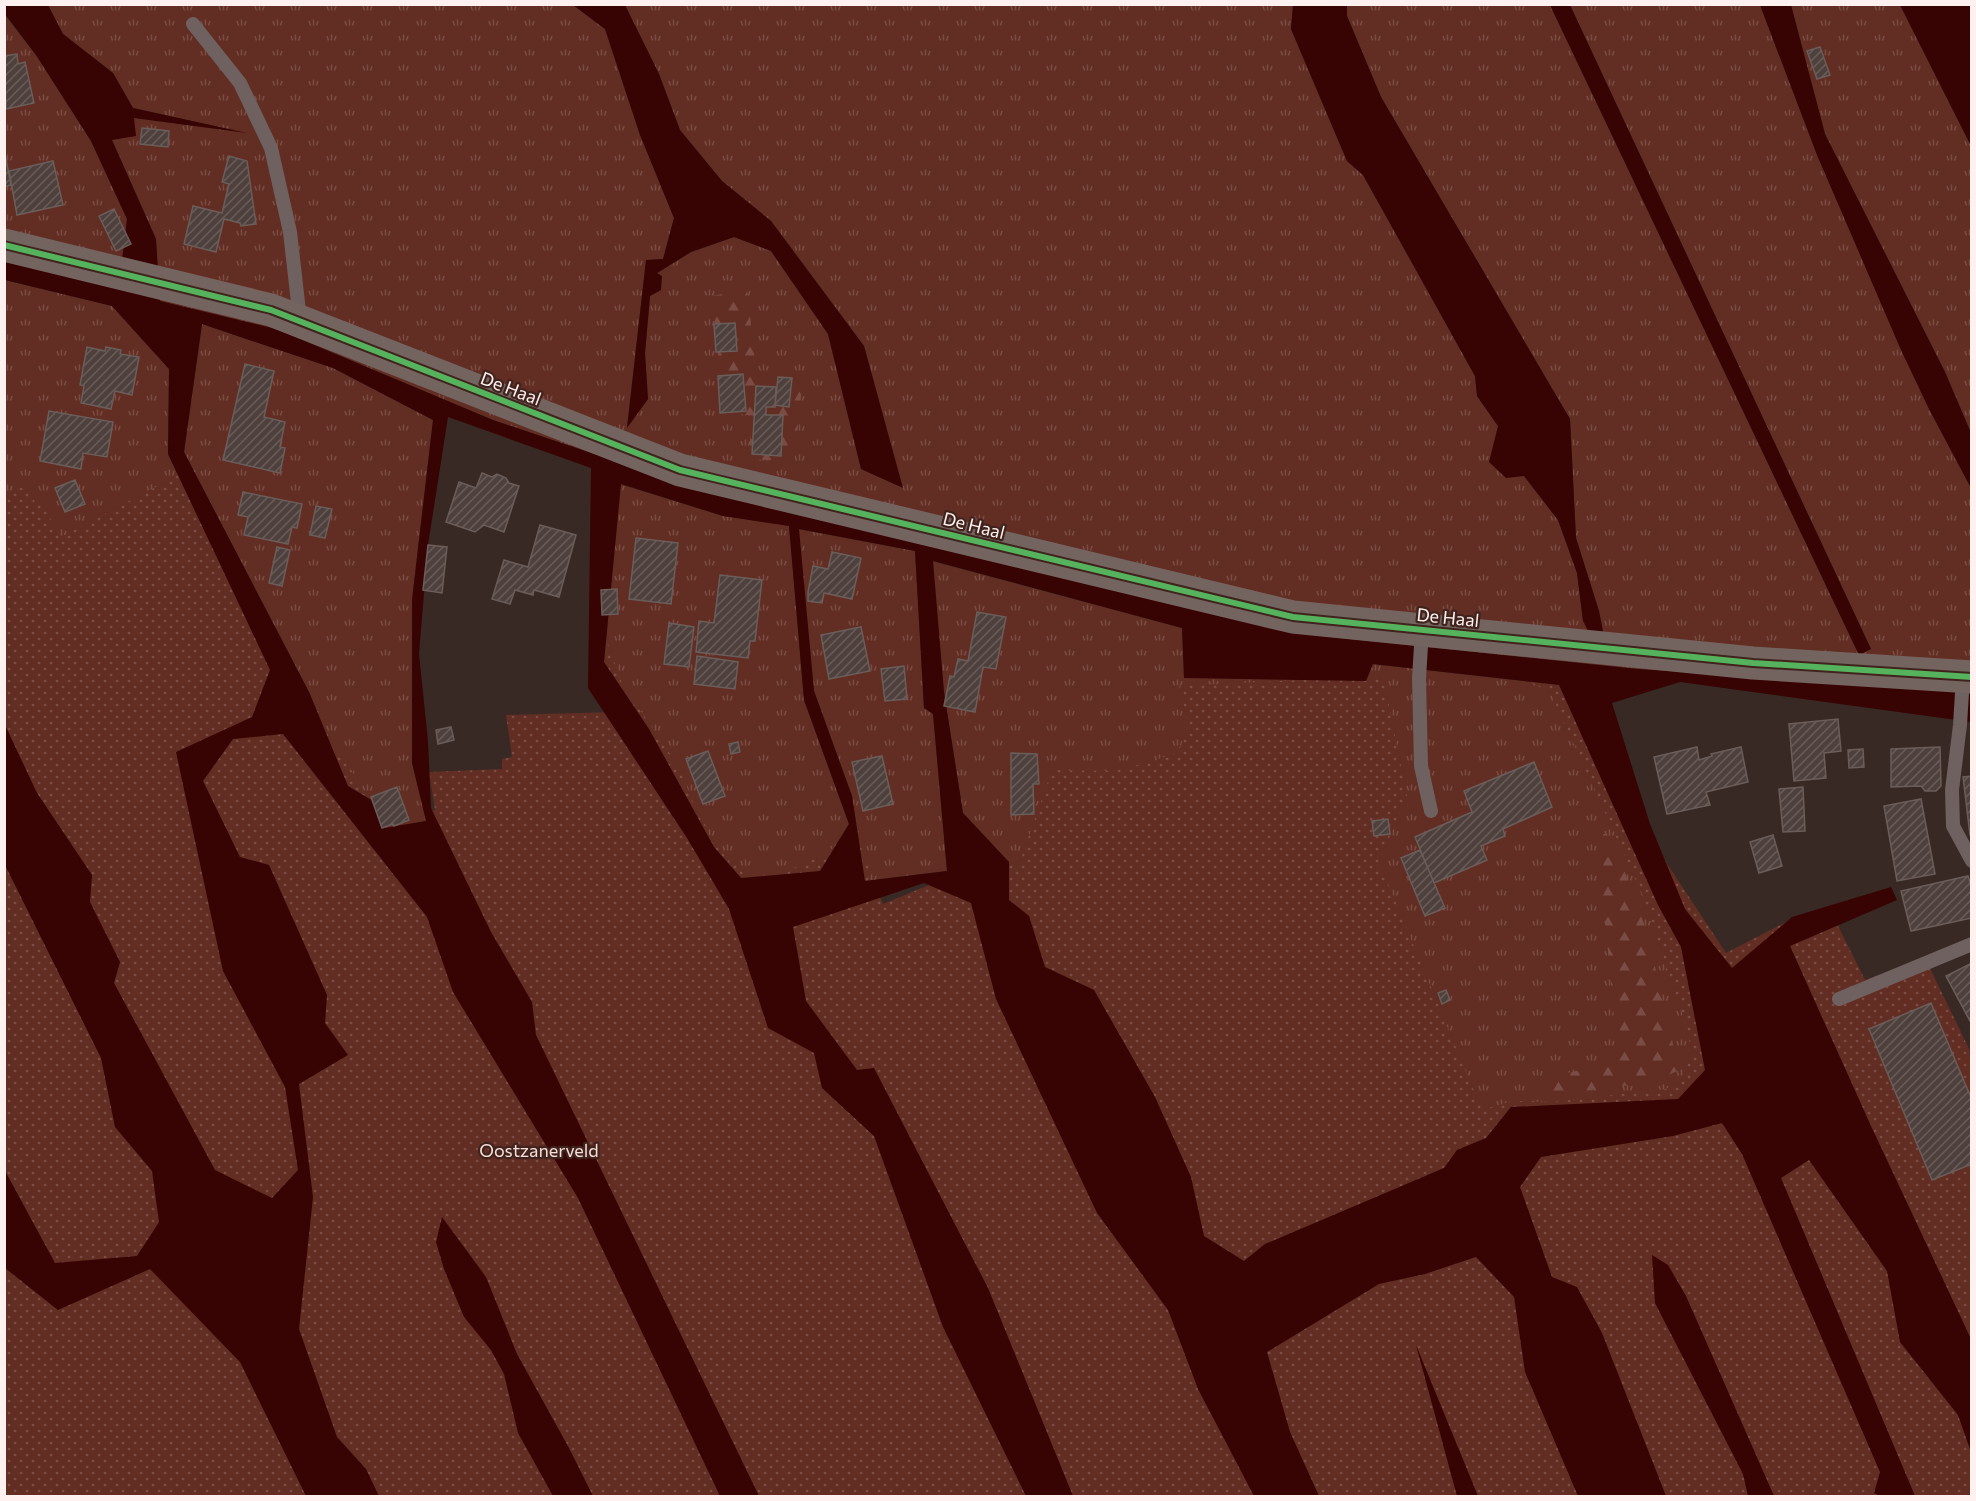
<svg xmlns="http://www.w3.org/2000/svg" width="1976" height="1501" font-family="Commissioner,sans-serif">
  <style>
    .grass { fill: url(#grass-tufts) }
    .forest { fill: url(#forest-firs) }
    .park { fill: url(#park-dots) }
    .water { fill: #370403; fill-rule: evenodd }
    .building { fill: url(#building-hatch); stroke: #6b5d59; stroke-width: 1.5 }
    .lines { fill: none; stroke-linecap: round; stroke-linejoin: round }
    .lane { stroke: #6f615f; stroke-width: 14 }
    .secondary { stroke: #746460; stroke-width: 33 }
    .cycleway-casing { stroke: #41231d; stroke-width: 10 }
    .cycleway { stroke: #56b35d; stroke-width: 6 }
    .labels { text-anchor: middle; dominant-baseline: central; stroke-width: 4.5; stroke-linejoin: round; paint-order: stroke }
    .street-label { font-size: 18px; fill: #fef1ef; stroke: #41231d }
    .park-label { font-size: 18px; fill: #f5ddd8; stroke: #41231d }
  </style>
  <defs>
    <pattern id="grass-tufts" width="24" height="20" patternUnits="userSpaceOnUse" patternTransform="scale(1.5)"><rect width="24" height="20" fill="#622d23"/><path d="M3 7l-1-3M5 7V3M7 7l1-3M15 17l-1-3M17 17v-4M19 17l1-3" fill="none" stroke="#7a4c43"/></pattern>
    <pattern id="forest-firs" width="22" height="20" patternUnits="userSpaceOnUse" patternTransform="scale(1.5)"><rect width="22" height="20" fill="#622d23"/><path d="M5 1l3.5 6h-7zM16 11l3.5 6h-7z" fill="#7a4c43"/></pattern>
    <pattern id="park-dots" width="8" height="8" patternUnits="userSpaceOnUse" patternTransform="scale(1.5)"><rect width="8" height="8" fill="#622d23"/><path d="M2 2h.1M6 6h.1" fill="none" stroke="#7a4c43" stroke-width="1.8" stroke-linecap="round"/></pattern>
    <pattern id="building-hatch" width="6" height="6" patternUnits="userSpaceOnUse" patternTransform="scale(1.5)"><rect width="6" height="6" fill="#4e403d"/><path d="M-1 1l2-2M0 6l6-6M5 7l2-2" fill="none" stroke="#695c59"/></pattern>
  </defs>
  <rect width="100%" height="100%" fill="#392925"/>
  <path class="grass" d="M48,5H573L605,29L640,135L674,218L663,259L646,260L627,427L648,399L645,353L650,296L661,290L656,274L691,252L734,237L771,251L828,334L861,469L902,487L864,346L771,221L722,181L680,130L659,74L625,5H1293L1291,29L1347,161L1363,175L1475,376L1477,396L1498,426L1524,476L1558,520L1577,573L1583,621L1605,641L1599,611L1576,538L1570,419L1381,97L1347,16V5H1550L1859,655L1871,649L1570,5H1760L1817,155L1929,409L1971,488V691L1637,669L1311,635L668,479L493,420L276,329L159,301L156,239L112,140L134,118L236,131L133,108L113,73L63,34Z
    M1791,5H1900L1971,146V433L1945,372L1825,134Z
    M4,14L36,55L91,141L127,219L119,286L5,260Z
    M5,280L112,306L169,369L168,454L270,670L5,725Z
    M202,324L333,368L433,420L412,600V763L427,821L385,828L348,786L309,692L184,452Z
    M620,484L723,516L789,525L804,700L849,824L820,871L741,879L714,847L604,662Z
    M798,529L915,551L924,708L933,714L947,871L865,881L852,796L814,691Z
    M932,561L1182,628L1184,677L1372,664L1559,685L1658,905L1705,1070L1678,1099L1486,1138L1045,967L1009,862L963,813L944,692Z"/>
  <path class="forest" d="M747,289L756,371L803,377L794,463L748,458L753,416L724,412L712,296Z
    M1597,831L1612,837L1647,932L1679,1070L1654,1082L1536,1097L1538,1080L1618,1061Z"/>
  <path class="park" d="M194,467L207,503L301,686L320,718L338,756L347,763L374,808L392,823L398,834L425,822L423,815L435,810L429,772L502,769V759L512,757L506,715L616,712L600,675L597,624L608,644L630,706L636,704L681,770L692,800L702,817L711,839L729,861L744,872L751,874L775,876L815,859L856,834L869,869L871,889L878,893L883,904L951,876L991,843L1009,857L1016,873L1052,770L1112,771L1146,763L1176,753L1181,745L1188,725L1179,686L1383,676L1407,796L1379,862L1482,1110L1512,1101L1553,1102L1666,1089L1682,1078L1692,1052L1684,1019L1643,896L1551,694L1530,681L1608,680L1609,699L1650,838L1726,953L1786,922L1831,912L1865,980L1925,958L1971,1053V1496H5L4,496L25,485L32,503L35,492L61,537Z"/>
  <path class="water" d="M5,5H48L63,34L113,73L133,108L247,133L134,118L136,136L112,140L156,239L160,301L276,329L493,420L668,479L1311,635L1637,669L1971,691V722L1680,682L1612,703L1650,824L1685,909L1732,968L1792,917L1891,887L1897,900L1790,946L1871,1126L1971,1339V1452L1958,1415L1900,1342L1887,1271L1809,1160L1781,1178L1915,1496H1880L1874,1493L1880,1472L1742,1154L1722,1123L1673,1136L1541,1157L1520,1187L1552,1277L1577,1287L1602,1333L1666,1496H1578L1525,1372L1514,1297L1476,1257L1425,1274L1379,1284L1267,1352L1290,1432L1319,1496H1254L1198,1389L1168,1310L1097,1213L996,999L971,903L924,883L793,927L806,1001L857,1070L874,1068L988,1288L1073,1496H1026L943,1327L874,1136L822,1088L814,1053L768,1028L729,909L687,838L588,688L591,468L448,417L428,545L419,654L428,741L431,808L491,932L532,1002L536,1035L759,1496H720L578,1198L453,992L427,917L283,734L233,739L203,781L240,857L269,865L327,995L325,1023L348,1055L299,1084L313,1197L299,1329L337,1437L366,1469L379,1496H306L240,1362L150,1269L58,1310L5,1268L4,1169L55,1263L137,1256L159,1222L152,1171L115,1127L101,1058L5,865V725L37,793L92,875L90,902L120,962L114,983L215,1170L272,1198L298,1170L285,1087L223,971L176,752L252,717L270,670L168,454L169,369L112,306L5,280V260L119,286L127,219L91,141L36,55L5,14ZM202,324L333,368L433,420L412,600V763L426,821L385,828L373,801L348,786L309,692L184,452ZM621,484L723,516L789,526L804,700L849,824L820,871L741,878L714,847L649,729L604,662ZM799,529L915,551L924,708L933,714L947,871L865,881L852,796L814,691ZM933,561L1182,628L1184,678L1366,681L1373,664L1559,685L1658,905L1681,947L1705,1070L1678,1099L1511,1107L1486,1138L1457,1150L1444,1168L1265,1244L1244,1261L1204,1236L1191,1177L1155,1097L1094,990L1045,967L1029,916L1009,900V862L963,813L944,692Z
    M573,5H625L659,74L680,130L722,181L771,221L864,346L903,488L861,469L828,334L771,251L734,237L691,252L657,273L662,276L661,290L650,296L645,353L648,399L627,428L646,260L663,259L674,218L640,135L605,29Z
    M1293,5H1347V16L1381,97L1570,419L1576,538L1599,611L1605,642L1592,639L1583,621L1577,573L1558,520L1524,476L1506,478L1489,462L1498,426L1477,396L1475,376L1363,175L1347,161L1291,29Z
    M1550,5H1570L1871,649L1859,655Z
    M1760,5H1791L1825,134L1945,372L1971,433V488L1929,409L1901,350L1817,155Z
    M1900,5H1971V146Z
    M442,1217L486,1277L517,1354L569,1448L593,1496H553L518,1433L504,1374L491,1350L464,1317L444,1269L436,1242Z
    M1652,1255L1668,1265L1686,1296L1774,1496H1748L1743,1474L1655,1303Z
    M1416,1345L1478,1496H1457Z"/>
  <path class="building" d="M1820,47L1830,75L1817,79L1807,51Z
    M17,54L18,64L25,62L34,103L6,109L4,56Z
    M142,128L169,131L168,147L140,144Z
    M4,149L11,185L4,187Z
    M229,156L247,161L256,224L241,226L240,223L224,219L216,252L184,244L193,206L222,213L229,184L222,182Z
    M53,161L63,205L17,215L9,171Z
    M114,209L131,244L116,251L99,216Z
    M735,323L737,351L716,352L714,324Z
    M87,347L105,351L106,347L121,350L120,354L139,357L132,395L115,391L111,409L81,403L84,386L80,385Z
    M245,364L274,371L264,417L285,422L280,447L285,448L280,473L223,460Z
    M743,374L746,411L720,413L718,376Z
    M778,377L792,378L789,407L775,405Z
    M756,386L776,387L775,407H766V415H783L781,456L752,454Z
    M49,411L113,422L107,457L83,453L81,469L40,461Z
    M482,473L492,477L497,474L506,478L509,483L519,486L504,532L484,525L475,532L446,522L459,482L476,488Z
    M75,480L85,504L65,512L55,488Z
    M243,492L302,504L297,528L292,527L288,544L244,535L248,517L238,515Z
    M316,506L332,509L325,538L310,535Z
    M540,525L576,535L559,597L534,590L533,595L515,590L510,604L492,599L504,560L528,567Z
    M636,538L678,543L671,604L629,599Z
    M428,545L447,547L442,593L423,590Z
    M277,547L290,550L282,586L269,583Z
    M832,552L861,558L852,599L824,593L822,603L808,601V592L813,566L828,569Z
    M720,575L762,580L755,641H750L748,658L696,652L699,621L714,623Z
    M617,589L618,614L602,615L601,590Z
    M977,612L1006,617L996,669L983,667L975,712L944,706L950,676L954,677L958,659L968,661Z
    M669,623L694,627L689,667L664,664Z
    M861,627L870,671L829,679L821,635Z
    M697,656L738,662L735,689L694,684Z
    M904,666L907,699L885,701L881,669Z
    M1838,719L1841,751L1824,753L1826,778L1794,781L1789,724Z
    M451,727L454,740L438,744L436,730Z
    M738,742L740,752L731,754L729,744Z
    M1697,747L1699,760L1712,756L1711,754L1741,747L1748,782L1706,792L1710,805L1667,814L1654,757Z
    M1940,747L1941,786L1936,791H1925L1921,786L1891,787V749Z
    M1863,749L1864,767L1849,768L1848,750Z
    M708,751L725,796L703,804L686,759Z
    M1011,753L1037,754L1039,784H1033L1034,814L1011,815Z
    M882,756L893,804L863,811L852,762Z
    M1534,762L1552,807L1503,829L1505,836L1481,846L1487,860L1434,883L1415,837L1472,812L1464,791Z
    M1972,776V835H1970L1963,777Z
    M397,787L409,820L394,826L393,824L382,828L371,797Z
    M1803,787L1805,831L1783,832L1779,789Z
    M1921,799L1935,874L1897,881L1884,806Z
    M1388,819L1390,834L1374,836L1372,821Z
    M1773,835L1782,866L1759,873L1750,842Z
    M1420,850L1445,908L1425,916L1401,858Z
    M1968,876L1972,889V918L1911,931L1901,891Z
    M1972,963V1020L1970,1021L1946,976Z
    M1446,990L1450,1000L1442,1004L1438,993Z
    M1931,1003L1972,1100V1164L1932,1180L1869,1029Z"/>
  <g class="lines">
    <path class="lane" d="M193,24L240,83L271,148L290,232L300,320
      M1422,630L1419,678L1421,766L1431,811
      M1963,677L1960,725L1952,790L1953,826L1972,861
      M1839,999L1972,944"/>
    <path class="secondary" d="M4,245L271,310L680,470L1293,617L1753,663L1972,677"/>
    <defs>
      <path id="cycleway" d="M4,245L271,310L680,470L1293,617L1753,663L1972,677"/>
    </defs>
    <use href="#cycleway" class="cycleway-casing"/>
    <use href="#cycleway" class="cycleway"/>
  </g>
  <g class="labels">
    <g class="street-label">
      <text transform="translate(511 388) rotate(21)">De Haal</text>
      <text transform="translate(974 525) rotate(14)">De Haal</text>
      <text transform="translate(1448 617) rotate(6)">De Haal</text>
    </g>
    <g class="park-label">
      <text x="539" y="1150">Oostzanerveld</text>
    </g>
  </g>
  <rect width="1976" height="1501" fill="none" stroke="#fef1ef" stroke-width="12"/>
</svg>
